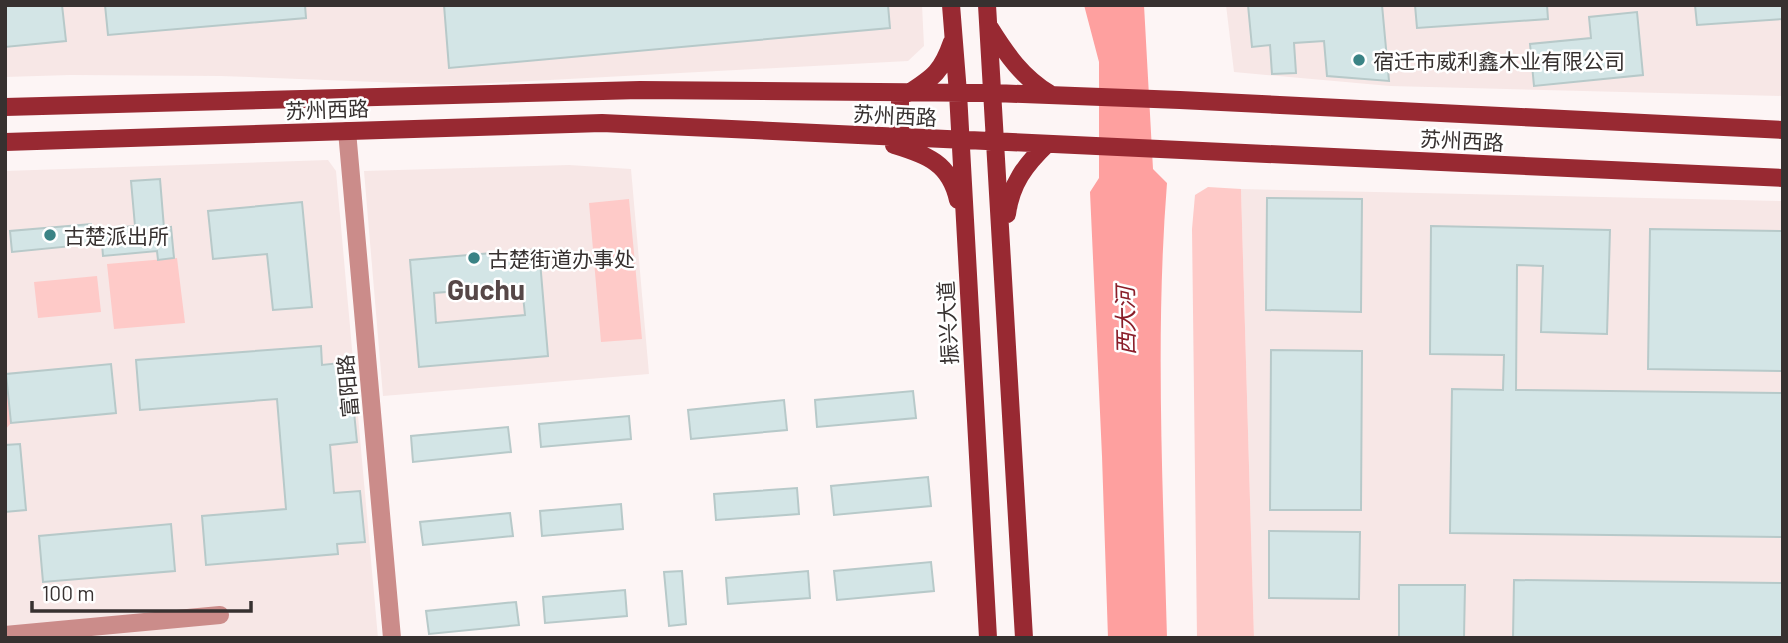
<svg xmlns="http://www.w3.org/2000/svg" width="1788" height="643" font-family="Barlow,'Noto Sans SC',sans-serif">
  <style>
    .built { fill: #f7e7e6 }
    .green { fill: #fecac8 }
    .water { fill: #fea09f }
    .building { fill: #d3e5e6; stroke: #b7c9c9; stroke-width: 2; fill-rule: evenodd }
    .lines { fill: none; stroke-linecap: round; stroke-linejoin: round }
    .minor { stroke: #cb8c8a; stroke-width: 18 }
    .major { stroke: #982932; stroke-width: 18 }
    .poi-dot { fill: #3a8385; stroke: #fff; stroke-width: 2.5 }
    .labels { text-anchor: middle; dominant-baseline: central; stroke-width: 5; stroke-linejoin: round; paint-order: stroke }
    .poi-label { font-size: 21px; fill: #373130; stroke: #fff; text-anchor: start }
    .street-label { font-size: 21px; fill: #373130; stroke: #fff }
    .water-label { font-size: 23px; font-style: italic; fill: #8a1e29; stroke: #fff }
    .district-label { font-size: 28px; font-weight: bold; fill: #564747; stroke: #fff }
  </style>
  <rect width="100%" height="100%" fill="#fdf5f5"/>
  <path class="built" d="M5,5H922L924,46L908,61L454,85L221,76L70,75L5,77Z
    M1226,5H1783V96L1390,86L1234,72Z
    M328,160L336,171L378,638H5V171Z
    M569,165L631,169L649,374L383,396L364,171Z
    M1241,189L1783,201V638H1254Z"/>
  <path class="green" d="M1208,187L1241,189L1254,638H1197L1192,229L1195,195Z
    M629,199L642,339L601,342L589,203Z
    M177,258L185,323L114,329L107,264Z
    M97,276L101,312L38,318L34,282Z
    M5,359L11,423L5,430Z"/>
  <path class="water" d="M1084,5H1144L1153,169L1167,183C1155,334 1163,486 1167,638H1108L1102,456L1090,192L1099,178V62Z"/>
  <path class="building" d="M5,5H62L66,41L5,47Z
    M105,5H305L306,18L108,35Z
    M444,5H888L890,28L449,68Z
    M1248,5H1382L1389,81L1327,76L1324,41L1294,43L1296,73L1272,74L1270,45L1252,47Z
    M1415,5H1547L1548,19L1417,28Z
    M1695,5H1783V19L1697,25Z
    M1637,12L1643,75L1534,86L1530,44L1591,38L1589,17Z
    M160,179L164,228L171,227L174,258L158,260L157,251L103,256L102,243L12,252L10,231L91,224V230L135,226L131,181Z
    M1267,198L1362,199L1361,312L1266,310Z
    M302,202L312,307L273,310L267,254L213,259L208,211Z
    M1431,226L1610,230L1607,334L1541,332L1543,266L1517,265L1516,390L1783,393V537L1450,533L1452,389L1503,390L1504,355L1430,354Z
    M1650,229L1783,231V371L1648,369Z
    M539,249L548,356L419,367L410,260ZM522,286L525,315L436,323L434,293Z
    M321,346L322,365L349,362L357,442L330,445L334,493L360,491L365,542L337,544L338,554L206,565L202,516L286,509L277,399L140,410L136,360Z
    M1271,350L1362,351L1361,510H1270Z
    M111,364L116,413L11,423L6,374Z
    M913,391L916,418L817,427L815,400Z
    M784,400L787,430L691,439L688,410Z
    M629,416L631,439L541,447L539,424Z
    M508,427L511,452L413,462L411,436Z
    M20,444L26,510L5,512V445Z
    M928,477L931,506L834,515L831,486Z
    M797,488L799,514L716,520L714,494Z
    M621,504L623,529L542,536L540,511Z
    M510,513L513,536L423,545L420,522Z
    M171,524L175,571L43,582L39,536Z
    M1269,531L1360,532L1359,599L1269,598Z
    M931,562L934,591L837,600L834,571Z
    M682,571L686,624L669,626L664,572Z
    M808,571L810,598L728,604L726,578Z
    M1514,580L1783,583V638H1513Z
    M1399,585H1465L1464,638H1399Z
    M625,590L627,616L545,623L543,597Z
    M516,602L519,625L429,634L426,611Z"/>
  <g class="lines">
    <path class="minor" d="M347,131L392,638
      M5,635L220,615"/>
    <path class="major" d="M951,5L958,93L988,638
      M987,5L1024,638
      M990,28C1007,55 1022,77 1050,94
      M909,93C934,77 942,71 952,42
      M5,107L640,90L994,93L1180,100L1783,130
      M900,138V93
      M5,142L602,123L1783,178
      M894,145C927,155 950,163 958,200
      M1007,214C1011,184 1025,165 1047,144"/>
  </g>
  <g class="poi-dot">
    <circle cx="1359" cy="60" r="7"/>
    <circle cx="50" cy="235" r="7"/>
    <circle cx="474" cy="258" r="7"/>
  </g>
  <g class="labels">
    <g class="poi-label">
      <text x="1373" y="60">宿迁市威利鑫木业有限公司</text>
      <text x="64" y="235">古楚派出所</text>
      <text x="488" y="258">古楚街道办事处</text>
    </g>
    <g class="street-label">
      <text transform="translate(327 109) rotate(-2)">苏州西路</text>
      <text transform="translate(895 115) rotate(3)">苏州西路</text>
      <text transform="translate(1462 140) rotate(3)">苏州西路</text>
      <text transform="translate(947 323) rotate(-93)">振兴大道</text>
      <text transform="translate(347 386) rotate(-95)">富阳路</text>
    </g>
    <g class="water-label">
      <text transform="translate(1125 321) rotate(-91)">西大河</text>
    </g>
    <g class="district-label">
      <text x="486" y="289">Guchu</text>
    </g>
  </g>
  <rect width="1788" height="643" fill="none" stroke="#373130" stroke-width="14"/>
  <path d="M32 601v10h219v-10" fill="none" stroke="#373130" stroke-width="3.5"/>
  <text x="42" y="601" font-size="21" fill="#373130" stroke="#ffffff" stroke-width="5" paint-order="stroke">100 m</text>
</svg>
